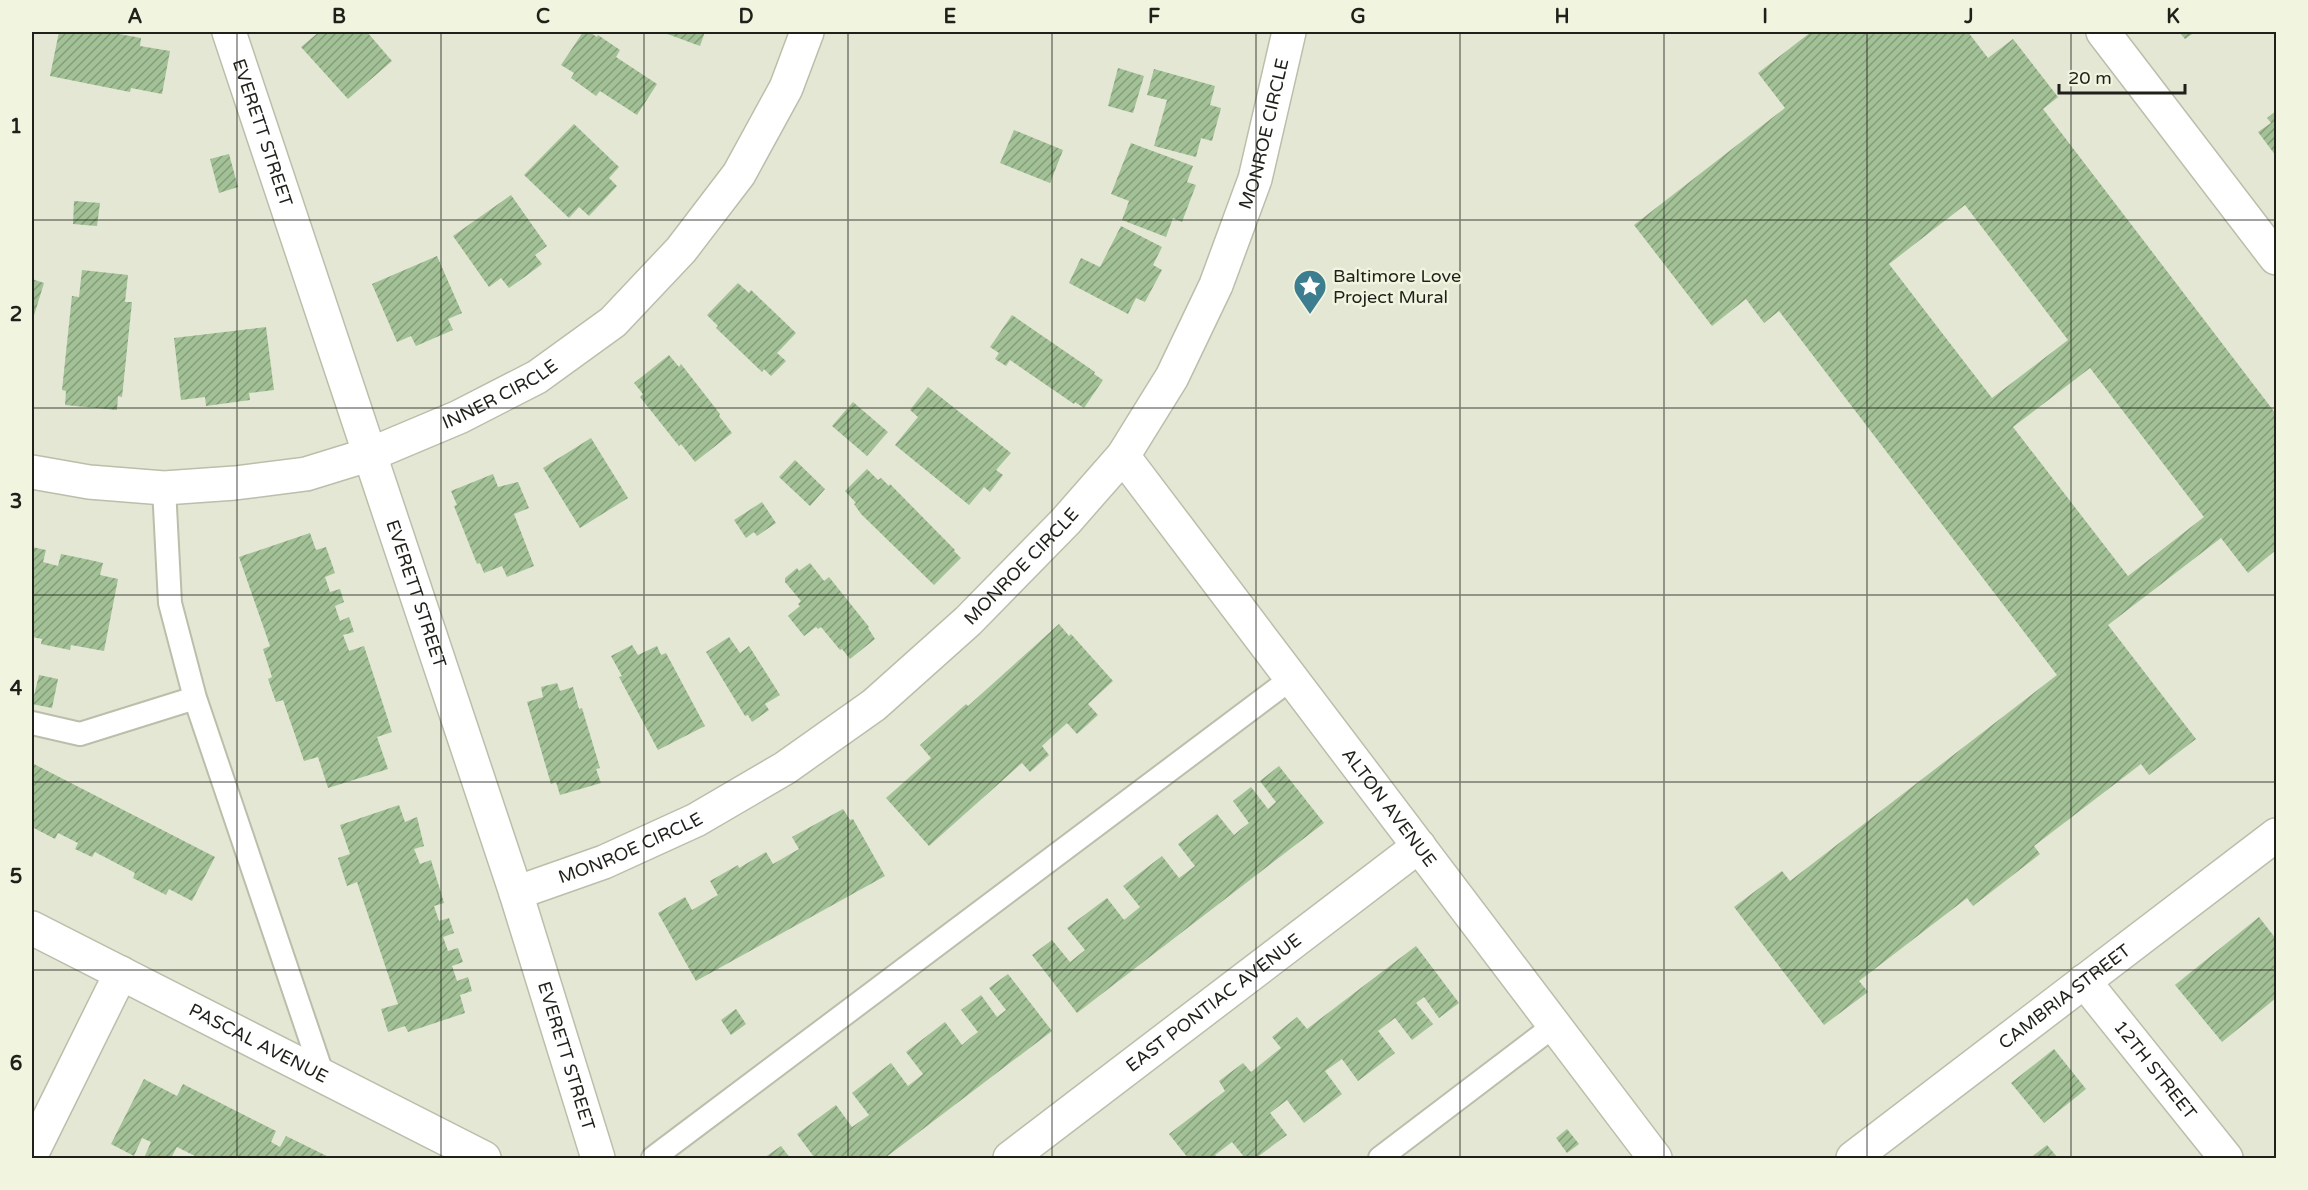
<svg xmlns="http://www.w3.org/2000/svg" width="2308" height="1190" font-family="'Varela Round',sans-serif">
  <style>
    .building { fill: url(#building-hatch); fill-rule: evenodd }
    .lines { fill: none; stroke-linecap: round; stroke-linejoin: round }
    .service-casing { stroke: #bbbeaa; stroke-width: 26 }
    .minor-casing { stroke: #bbbeaa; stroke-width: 36 }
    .tertiary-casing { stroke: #bbbeaa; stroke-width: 36 }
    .service { stroke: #fff; stroke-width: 22 }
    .minor { stroke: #fff; stroke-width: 33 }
    .tertiary { stroke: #fff; stroke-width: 33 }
    .grid { fill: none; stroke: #1f2019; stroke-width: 1.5; stroke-opacity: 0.55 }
    .labels { text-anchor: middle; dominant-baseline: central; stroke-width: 5; stroke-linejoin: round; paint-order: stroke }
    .street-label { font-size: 18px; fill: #1f2019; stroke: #f1f5e0 }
    .poi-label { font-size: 18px; fill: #1f2019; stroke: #f1f5e0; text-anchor: start }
    .neatline { fill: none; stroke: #1f2019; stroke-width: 2 }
    .grid-label { font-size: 20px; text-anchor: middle; font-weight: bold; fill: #1f2019 }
  </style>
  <defs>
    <pattern id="building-hatch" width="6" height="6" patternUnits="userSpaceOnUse" patternTransform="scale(1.5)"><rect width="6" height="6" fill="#a3c196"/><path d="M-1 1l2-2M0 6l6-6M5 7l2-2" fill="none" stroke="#849c7a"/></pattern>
  </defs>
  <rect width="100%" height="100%" fill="#e3e7d3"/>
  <path class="building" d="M59,32H108L141,38L140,46L170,51L162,94L131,88L130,92L50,76Z
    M319,32H367L392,61L348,99L301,47Z
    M583,32H589L597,37L598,35L620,50L616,57L657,84L637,115L600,91L596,96L571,78L574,73L561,65Z
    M662,32H705L700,46Z
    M1811,32H1968L1988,58L2013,39L2058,97L2043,109L2276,414V550L2248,573L2221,538L2108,625L2196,739L2149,775L2141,764L2034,846L2040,854L1973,906L1967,898L1859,981L1868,992L1824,1025L1734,907L1782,871L1790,881L2057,675L1779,311L1764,323L1746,299L1712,326L1634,225L1785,108L1758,73ZM1965,205L2068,340L1992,398L1889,264ZM2090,368L2204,517L2128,576L2013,427Z
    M2179,32H2195L2185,39Z
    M1118,68L1144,76L1133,113L1108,106Z
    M1154,69L1215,86L1210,105L1221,108L1212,141L1201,138L1196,157L1154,146L1167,100L1147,95Z
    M2276,111V156L2258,132L2271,123L2267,118Z
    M574,124L619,167L609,178L617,186L589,216L579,207L569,218L524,175Z
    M1014,130L1063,150L1050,183L1000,163Z
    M1131,143L1193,166L1187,182L1196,185L1182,222L1173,218L1166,237L1122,220L1129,201L1111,194Z
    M229,154L238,187L219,193L210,159Z
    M511,195L547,246L535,255L542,264L526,276L509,288L501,278L489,287L453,236Z
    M74,201L100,203L97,226L73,224Z
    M1121,226L1162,247L1153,265L1162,270L1145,302L1136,298L1128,314L1069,283L1081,258L1100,267Z
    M437,256L462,313L448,319L453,330L416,346L411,336L397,342L372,284Z
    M82,270L128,275L125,302H132L122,397L118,396L117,410L65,405L66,391L62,390L72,296L79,297Z
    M32,279L44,283L32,322Z
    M738,283L749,293L751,290L796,333L777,353L786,361L771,376L764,369L762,372L716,328L718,326L707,315Z
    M1012,315L1095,372L1094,374L1103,380L1084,408L1075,402L1074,404L1010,360L1006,366L995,359L999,353L990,347Z
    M266,327L274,390L249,393L250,400L206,406L205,397L181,400L174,338Z
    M669,355L679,367L681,364L720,414L719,416L732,433L695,462L681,444L679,446L640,397L643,394L634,383Z
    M928,387L1011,453L996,470L1003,475L990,492L984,487L969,505L895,445L918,417L910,410Z
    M853,402L888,432L867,456L832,426Z
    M591,438L628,498L580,528L543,468Z
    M795,460L825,489L810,506L779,477Z
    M867,469L878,480L881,478L889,486L890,484L955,550L954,551L961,558L934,585L861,514L854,504L856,503L845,491Z
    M493,474L498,487L518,482L529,508L514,514L534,566L507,577L502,566L484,573L480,563L477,564L454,506L457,505L451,491Z
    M762,502L776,523L757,536L754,532L746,538L734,520Z
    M310,533L316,550L326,547L335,573L325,577L330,592L340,589L344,602L335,606L340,621L349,617L354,632L343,635L349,651L364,646L392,732L377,737L388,769L328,788L318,757L304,761L283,700L276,702L268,679L272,677L263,649L270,646L239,557Z
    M32,547L46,550L43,562L58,566L61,554L90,560L103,563L100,575L118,579L104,651L71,645L70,650L41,644L42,639L32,637Z
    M810,563L824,581L829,577L869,627L868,628L875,639L850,659L842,649L840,650L821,627L818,629L816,627L804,636L788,616L800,606L798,604L801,601L785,582V578L797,568L799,571Z
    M1059,624L1069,636L1071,634L1113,681L1088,704L1098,715L1077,734L1067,723L1042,746L1049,755L1030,772L1022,763L929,846L886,798L931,758L920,745L966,704L968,706Z
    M729,637L740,653L749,646L780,695L765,704L769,710L752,722L748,715L745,716L706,652Z
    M632,645L638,655L657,646L661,655L666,653L705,726L658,750L619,677L622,676L611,656Z
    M39,675L58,679L52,708L32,704Z
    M557,683L560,691L573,687L579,709L582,708L600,768L596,769L601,783L560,795L556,782L551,784L527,702L543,697L541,687Z
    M32,763L215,857L192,901L169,889L166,895L133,878L135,873L95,852L92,857L75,849L78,843L58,833L55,839L32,827Z
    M1279,766L1324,823L1077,1013L1032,955L1052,940L1070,962L1085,950L1067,928L1107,898L1124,920L1140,907L1123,886L1162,856L1179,878L1195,866L1178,844L1217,814L1234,835L1241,829L1249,823L1233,801L1251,787L1268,809L1276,802L1260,781Z
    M399,805L405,822L417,817L424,846L414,849L420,864L431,860L444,903L434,906L439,921L449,918L454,933L443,937L448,951L458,948L463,962L452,966L457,981L468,977L472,991L460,995L465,1013L408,1032L405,1026L388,1032L381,1009L398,1004L357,882L347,886L338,858L350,854L340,825Z
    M843,809L850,820L853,819L885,876L696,981L658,913L685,897L692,910L718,895L710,881L738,865L739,868L766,852L773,864L799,849L792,837Z
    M2259,917L2276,939V998L2222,1042L2175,985Z
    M1416,946L1459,1003L1439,1018L1424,997L1416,1003L1433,1024L1412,1040L1395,1018L1378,1031L1395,1053L1358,1081L1342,1059L1325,1071L1342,1094L1304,1123L1287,1100L1270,1113L1287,1135L1256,1158H1245L1232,1142L1215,1155L1218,1158H1188L1169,1134L1225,1091L1219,1081L1243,1063L1251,1072L1281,1048L1272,1037L1297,1017L1307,1029Z
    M1008,974L1052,1031L885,1158H812L814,1157L797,1134L836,1105L852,1127L869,1115L852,1093L891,1063L908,1086L923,1074L906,1052L945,1022L962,1045L970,1038L978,1032L961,1010L981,995L997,1017L1006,1010L989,988Z
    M736,1009L746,1024L731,1035L721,1020Z
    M2054,1049L2086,1089L2044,1123L2011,1083Z
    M144,1079L177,1096L183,1084L276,1131L271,1142L280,1147L286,1136L331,1158H194L195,1156L177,1147L171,1158H144L151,1142L142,1138L134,1156L111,1144Z
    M1567,1129L1579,1144L1567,1153L1556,1138Z
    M2047,1145L2058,1158H2030Z
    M781,1146L790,1158H764Z"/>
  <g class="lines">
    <defs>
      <path id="service" d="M164,488L170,603L195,698L323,1076
        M32,723L80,734L195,698
        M653,1158L1292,678
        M1380,1158L1555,1025"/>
      <g id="minor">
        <path id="s1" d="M229,32L516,893L598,1158"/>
        <path id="s2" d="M1123,456L1655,1158"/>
        <path id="s3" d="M32,472L89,482L164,488L235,483L306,474L371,454L459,417L537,377L613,322L681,250L739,174L786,88L807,32"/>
        <path id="s4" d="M516,893L604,862L696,820L785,768L874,705L968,621L1065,522L1123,456L1172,377L1216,285L1255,179L1289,32"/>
        <path id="s5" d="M32,928L484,1158"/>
        <path id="s6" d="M2084,981L2226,1158"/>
        <path d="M32,1153L121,973"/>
        <path id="s7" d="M1010,1158L1419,846"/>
        <path id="s8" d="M1853,1158L2276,835"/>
      </g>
      <path id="tertiary" d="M2103,32L2276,258"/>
    </defs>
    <use href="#service" class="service-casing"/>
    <use href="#minor" class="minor-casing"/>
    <use href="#tertiary" class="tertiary-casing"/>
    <use href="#service" class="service"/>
    <use href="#minor" class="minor"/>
    <use href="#tertiary" class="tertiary"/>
  </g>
  <path class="grid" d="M237,32V1158M441,32V1158M644,32V1158M848,32V1158M1052,32V1158M1256,32V1158M1460,32V1158M1664,32V1158M1867,32V1158M2071,32V1158M32,220H2276M32,408H2276M32,595H2276M32,782H2276M32,970H2276"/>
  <defs>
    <symbol id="sight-pin" viewBox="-11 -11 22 30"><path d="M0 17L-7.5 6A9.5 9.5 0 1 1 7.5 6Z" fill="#3c7d8f" stroke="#f1f5e0"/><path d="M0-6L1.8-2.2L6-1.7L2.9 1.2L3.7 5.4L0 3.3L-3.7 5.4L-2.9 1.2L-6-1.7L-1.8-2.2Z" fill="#fff"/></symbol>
  </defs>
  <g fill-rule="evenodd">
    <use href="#sight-pin" x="1291" y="267" width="38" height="52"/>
  </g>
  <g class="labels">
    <g class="street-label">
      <text stroke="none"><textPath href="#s1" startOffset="106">EVERETT STREET</textPath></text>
      <text stroke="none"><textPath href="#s4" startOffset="1113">MONROE CIRCLE</textPath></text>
      <text stroke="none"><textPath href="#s3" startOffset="486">INNER CIRCLE</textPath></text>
      <text stroke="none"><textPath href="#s4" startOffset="609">MONROE CIRCLE</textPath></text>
      <text stroke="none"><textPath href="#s1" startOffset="592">EVERETT STREET</textPath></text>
      <text stroke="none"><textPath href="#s2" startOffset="441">ALTON AVENUE</textPath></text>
      <text stroke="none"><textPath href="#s4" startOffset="123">MONROE CIRCLE</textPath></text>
      <text stroke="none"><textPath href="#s8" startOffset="266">CAMBRIA STREET</textPath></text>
      <text stroke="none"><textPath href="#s7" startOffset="256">EAST PONTIAC AVENUE</textPath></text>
      <text stroke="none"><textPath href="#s5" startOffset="254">PASCAL AVENUE</textPath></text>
      <text stroke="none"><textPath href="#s1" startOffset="1078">EVERETT STREET</textPath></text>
      <text stroke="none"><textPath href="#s6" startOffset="114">12TH STREET</textPath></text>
    </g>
    <g class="poi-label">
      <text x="1333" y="276">Baltimore Love<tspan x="1333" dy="21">Project Mural</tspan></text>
    </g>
  </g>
  <rect width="2308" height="1190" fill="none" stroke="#f1f5e0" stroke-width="66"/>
  <path d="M2059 84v9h126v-9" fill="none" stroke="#1f2019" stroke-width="3"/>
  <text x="2068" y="84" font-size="18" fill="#1f2019" stroke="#f1f5e0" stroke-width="4.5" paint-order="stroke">20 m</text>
  <rect x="33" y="33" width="2242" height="1124" class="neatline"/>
  <g class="grid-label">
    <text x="135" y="23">A</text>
    <text x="339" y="23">B</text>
    <text x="543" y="23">C</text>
    <text x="746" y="23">D</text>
    <text x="950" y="23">E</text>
    <text x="1154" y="23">F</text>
    <text x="1358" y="23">G</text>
    <text x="1562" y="23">H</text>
    <text x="1765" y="23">I</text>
    <text x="1969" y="23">J</text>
    <text x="2173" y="23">K</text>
    <text x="16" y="133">1</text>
    <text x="16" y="321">2</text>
    <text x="16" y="508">3</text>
    <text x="16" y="695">4</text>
    <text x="16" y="883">5</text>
    <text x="16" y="1070">6</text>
  </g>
</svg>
